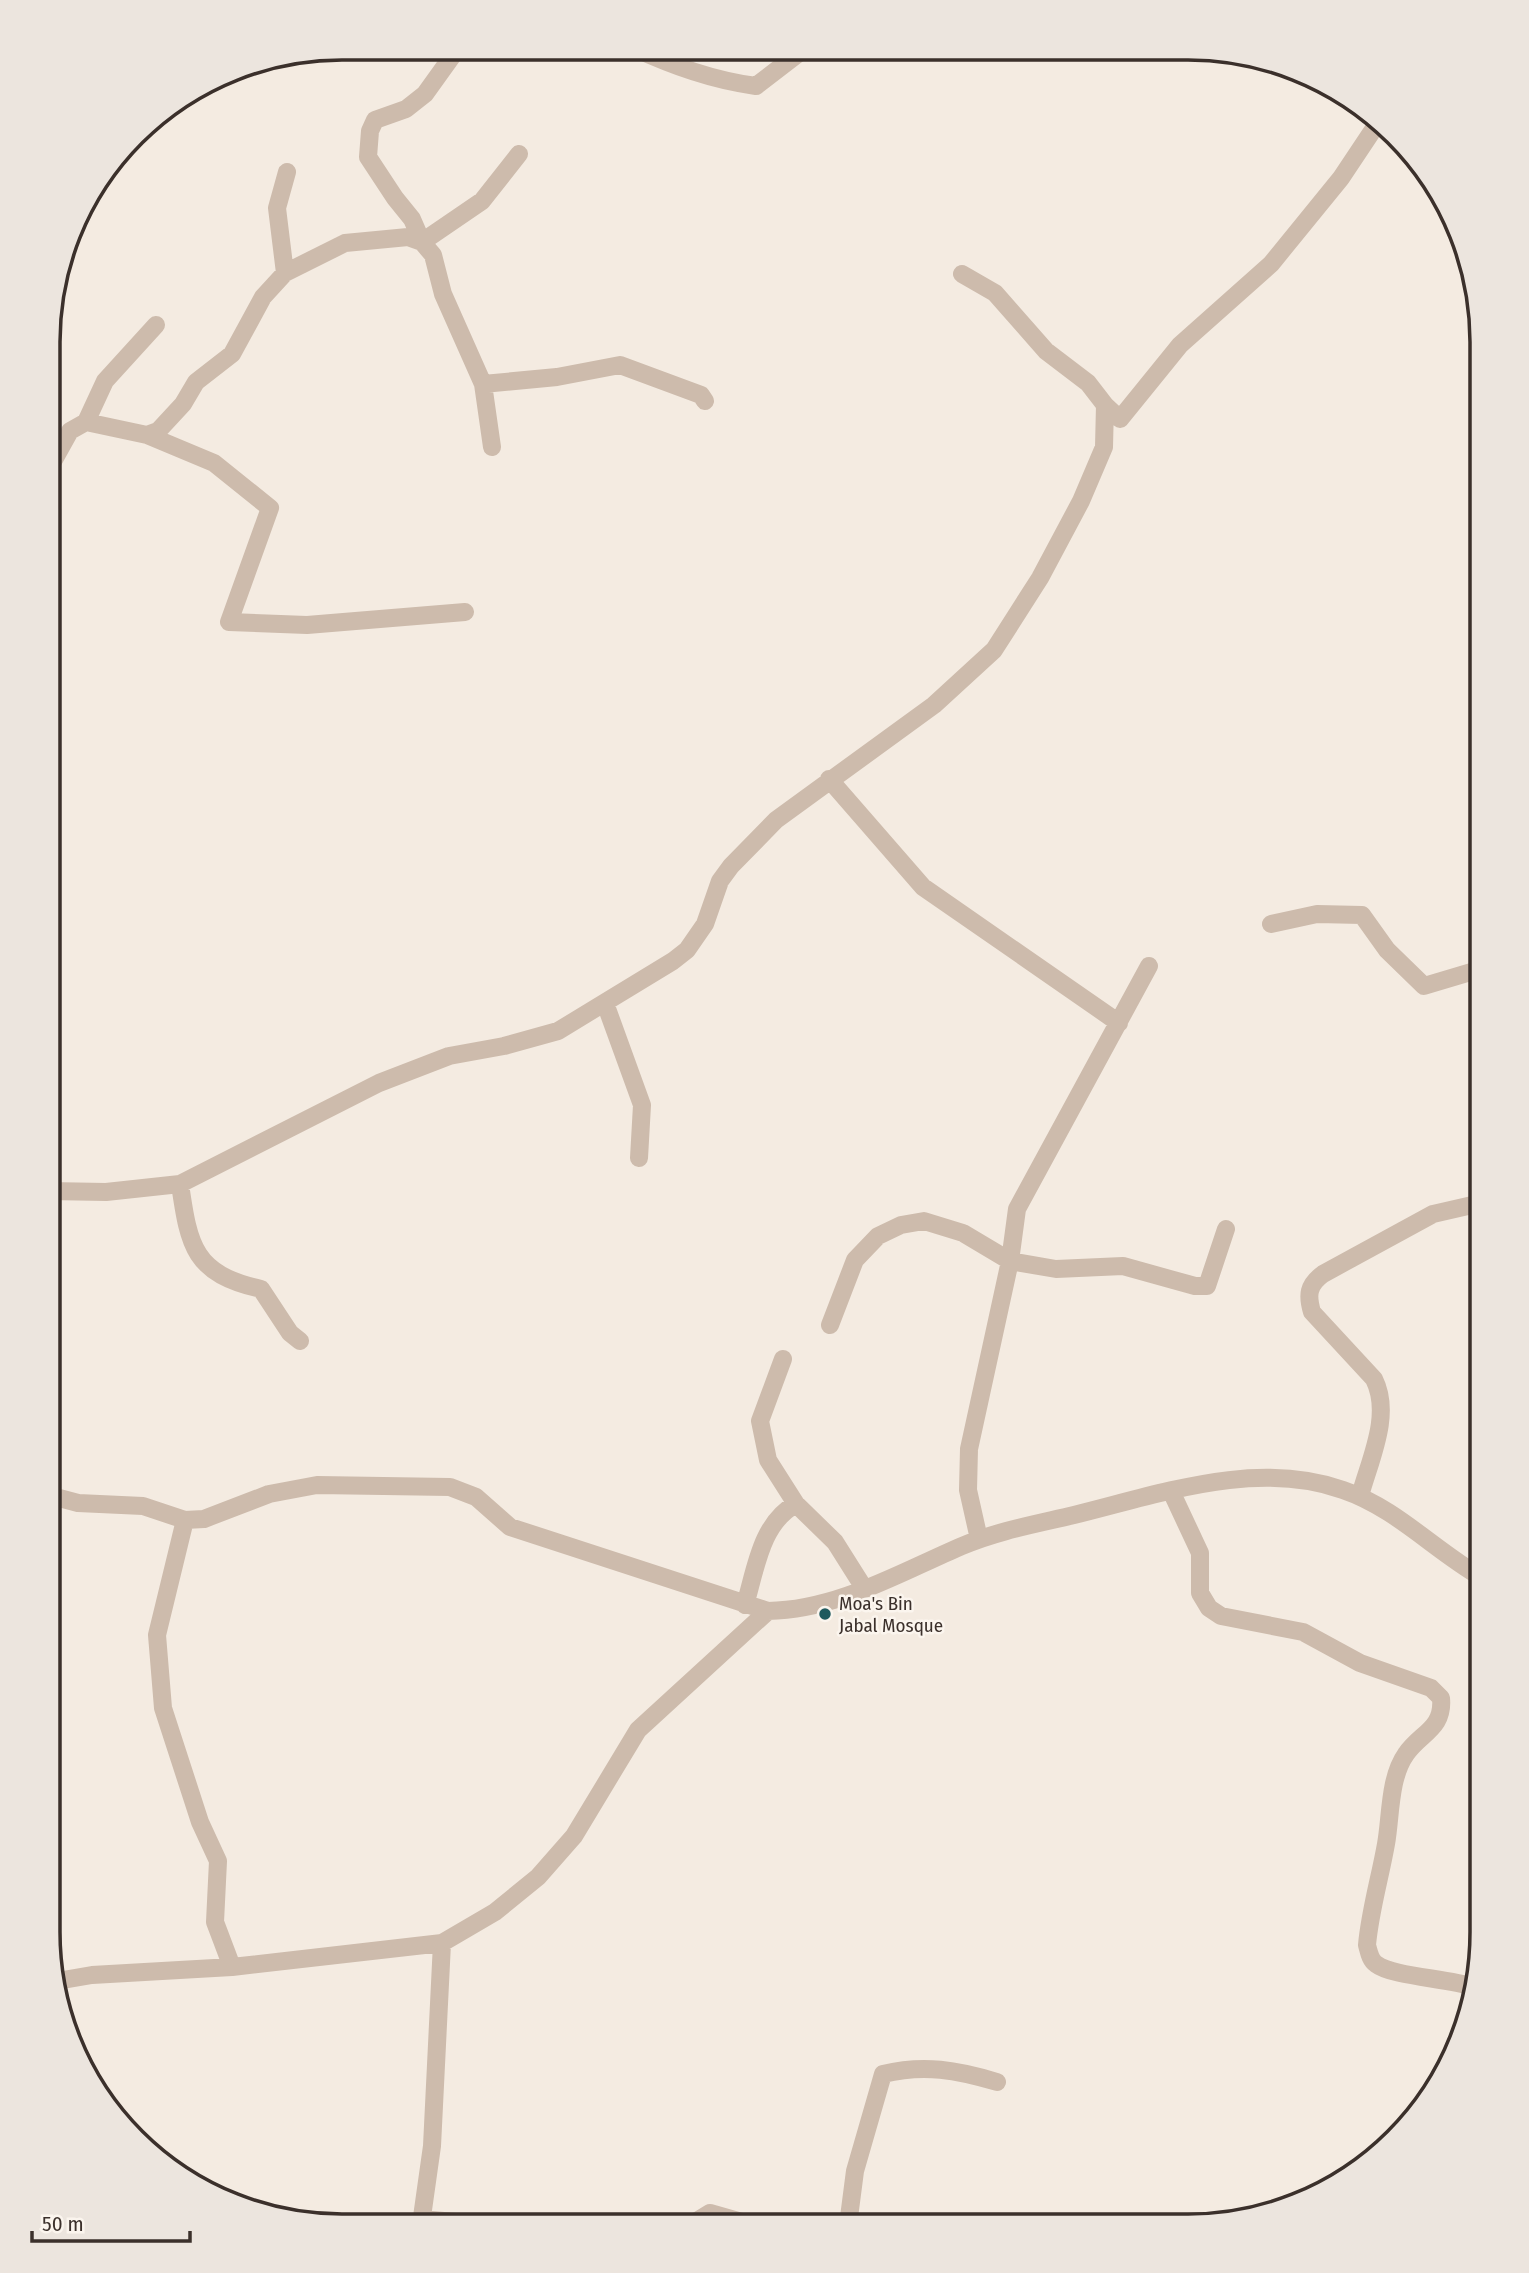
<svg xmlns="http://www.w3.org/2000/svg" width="1529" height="2273" font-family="'Fira Sans Condensed',sans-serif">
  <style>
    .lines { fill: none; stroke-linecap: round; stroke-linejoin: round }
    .minor { stroke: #cdbbac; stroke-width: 18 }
    .poi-dot { fill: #1f5a5e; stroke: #fbf5ee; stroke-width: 2.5 }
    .labels { text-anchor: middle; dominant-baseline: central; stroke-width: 5; stroke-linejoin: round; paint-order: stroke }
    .poi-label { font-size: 19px; fill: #3b302b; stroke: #fbf5ee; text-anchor: start }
    .rim { fill: none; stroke: #3b302b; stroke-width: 3.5 }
  </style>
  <rect width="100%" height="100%" fill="#f4ebe1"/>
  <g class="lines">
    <path class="minor" d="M458,48L425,94L406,109L375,120L370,131L368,157L395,198L412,219L422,242L482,201L519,154
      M634,48C674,66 712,80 756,86L804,49
      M285,273L277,208L287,172
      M962,274L995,293L1046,351L1088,383L1105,405L1107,414
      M483,384L557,377L620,365L701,395L705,401
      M86,422L105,381L156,325
      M147,435L214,463L270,508L229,622L307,625L465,612
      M50,467L70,431L86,422L147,435L158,431L183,404L196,382L232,354L263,297L285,273L345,243L408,237L422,242L433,255L443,294L483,384L492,447
      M829,779L923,887L1119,1023
      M1271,924L1317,914L1362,915L1387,950L1424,986L1481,969
      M605,1003L642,1105L639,1158
      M180,1184C189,1247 194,1274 261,1289L290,1333L300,1341
      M48,1191L106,1192L180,1184L379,1083L449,1056L504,1046L558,1031L673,961L687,950L705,924L720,881L731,866L776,820L934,705L994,650L1040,578L1081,501L1104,447L1105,405L1120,419L1180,345L1271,264L1341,178L1379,121
      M830,1325L855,1260L878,1236L901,1225L924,1221L963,1233L1010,1261L1056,1269L1123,1266L1195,1286H1207L1226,1229
      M48,1329V1326
      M783,1359L760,1421L768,1460L796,1504
      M1171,1491L1200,1553V1593L1209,1608L1221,1616L1303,1632L1360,1663L1431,1688L1441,1698C1444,1729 1420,1733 1406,1754C1389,1778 1391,1816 1386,1844C1380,1878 1370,1911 1367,1945C1369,1952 1370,1960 1376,1964C1393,1977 1448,1978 1473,1987
      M48,1495L78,1503L143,1506L185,1520L204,1519L269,1494L317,1485L450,1487L476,1497L510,1527L768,1611C837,1610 899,1573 962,1546C997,1531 1036,1524 1074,1515C1160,1494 1256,1459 1343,1490C1396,1508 1434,1550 1481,1577
      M1360,1496C1370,1459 1392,1415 1374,1379L1312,1312C1307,1295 1308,1285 1323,1274L1433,1214L1481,1203
      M185,1520L157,1635L163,1708L200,1822L218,1861L215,1922L232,1967
      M979,1539L968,1490L969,1449L1010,1261L1017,1209L1149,966
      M745,1605C756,1568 761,1523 796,1504L835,1542L864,1588
      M57,1981L92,1975L232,1967L442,1943L495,1912L538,1877L574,1836L638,1730L768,1611
      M421,2219L478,2224
      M421,2224L432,2146L442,1943
      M692,2224L710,2213L752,2225
      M848,2225L855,2171L883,2074C924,2064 957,2070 997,2082"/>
  </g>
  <circle class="poi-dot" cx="825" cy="1614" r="7"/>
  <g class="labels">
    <g class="poi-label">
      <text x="839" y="1603">Moa's Bin<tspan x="839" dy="22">Jabal Mosque</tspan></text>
    </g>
  </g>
  <path d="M0 0H1529V2273H0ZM342 60H1188A282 282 0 0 1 1470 342V1932A282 282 0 0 1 1188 2214H342A282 282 0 0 1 60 1932V342A282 282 0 0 1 342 60Z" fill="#ece5de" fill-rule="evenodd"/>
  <path class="rim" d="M342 60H1188A282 282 0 0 1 1470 342V1932A282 282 0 0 1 1188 2214H342A282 282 0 0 1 60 1932V342A282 282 0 0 1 342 60Z"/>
  <path d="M32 2231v10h158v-10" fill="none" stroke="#3b302b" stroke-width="3.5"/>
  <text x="42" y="2231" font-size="21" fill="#3b302b" stroke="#fbf5ee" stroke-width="5" paint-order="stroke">50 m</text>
</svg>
